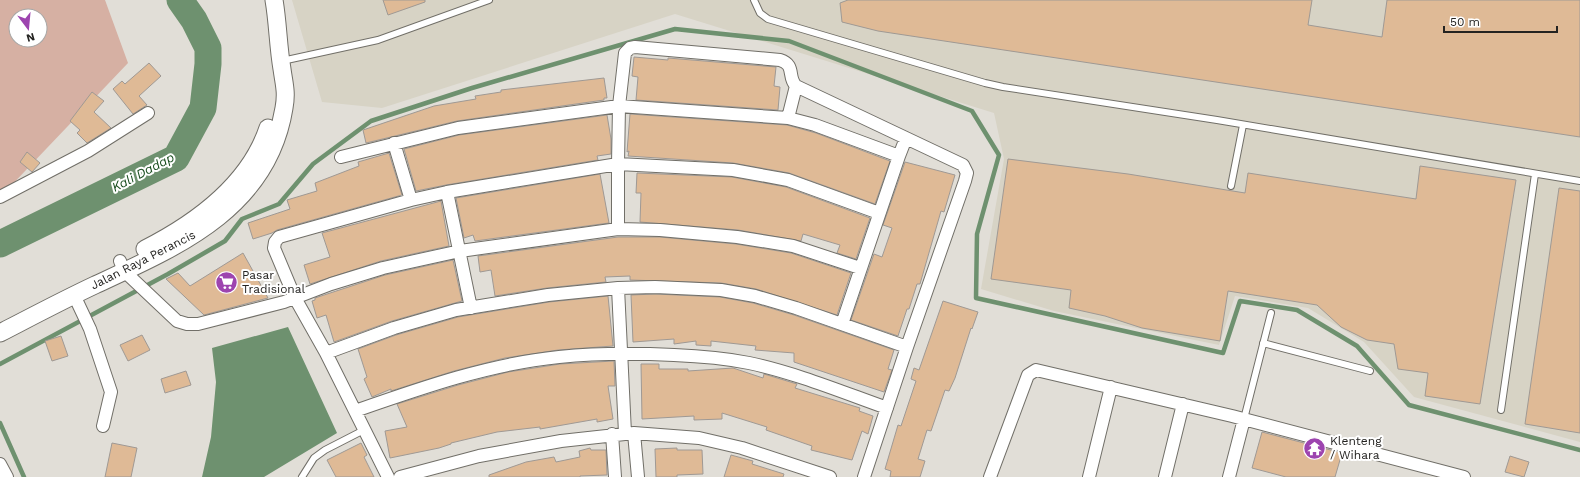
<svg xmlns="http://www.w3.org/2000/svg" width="1580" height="477" font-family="'Work Sans',sans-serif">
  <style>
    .built { fill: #d7d3c5 }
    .green { fill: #d6b0a3; fill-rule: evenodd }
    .water { fill: #6e916f }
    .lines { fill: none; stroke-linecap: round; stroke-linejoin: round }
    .stream { stroke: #6e916f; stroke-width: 4.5 }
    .river { stroke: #6e916f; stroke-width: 27 }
    .building { fill: #dfba96; stroke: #9f9994 }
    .lane-casing { stroke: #716f68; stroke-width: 8 }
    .street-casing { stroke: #716f68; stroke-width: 14 }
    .secondary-casing { stroke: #716f68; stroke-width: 19 }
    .lane { stroke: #fff; stroke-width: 6 }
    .street { stroke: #fff; stroke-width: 12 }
    .secondary { stroke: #fff; stroke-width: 17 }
    .labels { text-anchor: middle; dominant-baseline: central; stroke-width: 4; stroke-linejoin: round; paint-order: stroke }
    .street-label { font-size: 12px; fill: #242321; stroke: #fff }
    .poi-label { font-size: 12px; fill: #242321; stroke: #fff; text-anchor: start }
    .water-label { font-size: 13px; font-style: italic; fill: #174c1d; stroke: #fff }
  </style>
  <rect width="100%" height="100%" fill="#e1ded7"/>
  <path class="built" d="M292,0H1580V442L1414,397L1364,342L1308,308L1235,296L1219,345L1054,311L981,289L1004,159L994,113L675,14L382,108L322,102Z"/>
  <path class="green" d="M0,0H105L128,63L6,191L0,194ZM16,16H40V40H16Z"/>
  <path class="water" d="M288,327L337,433L264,477H202L211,437L216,382L212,348Z"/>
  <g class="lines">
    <path class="stream" d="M0,364L168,274L225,241L242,219L279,204L313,164L371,121L472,88L675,29L789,41L972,111L999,155L977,234L976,298L1223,353L1240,301L1297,310L1357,346L1409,405L1580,450
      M0,423L24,477"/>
    <path class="river" d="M0,244L176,158L203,108L208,64V48L194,20L180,0"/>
  </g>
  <path class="building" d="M383,0H425V2L388,15Z
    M848,0H1312L1308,25L1382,37L1387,0H1580V137L878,31L842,22L840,3Z
    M634,57L668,60V58L776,67L774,86L780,87L778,110L636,100L638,77L632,76Z
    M149,63L161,76L139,96L147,105L133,114L113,89L122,81L125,84Z
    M604,78L607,98H604V100L457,121L366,143L363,130L434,106L476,99L475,96L501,92V90Z
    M92,92L104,101L94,112L111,128L87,143L77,133L80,130L70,121Z
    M630,114L787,125L816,133L890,161L875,204L789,173L733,163L628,156L629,151L627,152Z
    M607,115L611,139V154L597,156L598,160L446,185L416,191L404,149L459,135Z
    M27,152L40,163L32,172L20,162Z
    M389,153L402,195L277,230L272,233L253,239L248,223L290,209L287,200L317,191L315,183L359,166L358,162Z
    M1008,159L1128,174L1245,193L1248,173L1416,199L1420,166L1516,180L1480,404L1425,396L1428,373L1398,369L1394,344L1367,340L1341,327L1317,305L1228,291L1220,341L1142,328L1105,316L1069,308L1071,290L991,279Z
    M905,162L955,175L944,212L941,211L920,284H917L909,309H907L898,336L851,320L874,254L882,257L892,228L883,225Z
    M637,173L732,177L786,187L870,218L856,259L837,253L840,245L803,234L801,241L738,230L640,222L641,193H636Z
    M600,174L609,223L475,241L473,235L464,238L456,198Z
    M1559,188L1580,191V433L1525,424Z
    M441,201L449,246L381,261L310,284L304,265L330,257L322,233Z
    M618,237H660L736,244L791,253L851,273L837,315L756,289L721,283L630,280V276L605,277L606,282L547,288L495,296L491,270L480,272L478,256Z
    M243,253L268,298L204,315L166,279L178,273L190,286Z
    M453,260L462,301L392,321L334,342L326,315L317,318L312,301L315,300V298L385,275Z
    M655,294L720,297L753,303L794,315L894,350L888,369L892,370L884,392L794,362V353L755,350L756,346L711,341V346L696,345V341L674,344V339L633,342L631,295Z
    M608,296L613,346L558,350L505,358L454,371L391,391V389L372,397L364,379L367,377L358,349L396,335L458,317L549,302Z
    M943,301L978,312L972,329L971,328L955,378L949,391L945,390L931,431L927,430L918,459L925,461L920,477H890L891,471L885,469L898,425L901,426L916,381L911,379L914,368L919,370Z
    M142,335L150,350L128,361L120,345Z
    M61,336L68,356L52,361L45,341Z
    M614,361L615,386H608L613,419L597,422V419L540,429V427L497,432L451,443V444L439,448L390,458L385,431L407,427L397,404L458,385L508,372L560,364Z
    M641,364H659V369H688V371L733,368L763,378L764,374L797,384L795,388L860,408L859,411L873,416L868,434L862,431L852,460L811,450L812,446L766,430L767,427L722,413V419L694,420V416L642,419Z
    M186,371L191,385L165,393L161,379Z
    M1262,432L1342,453L1335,477H1286L1252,468Z
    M112,443L137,448L131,477H105Z
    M361,443L367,455L364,457L374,477H336L327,460Z
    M590,448L591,450H606L607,475L580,476V477H489V475L526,462L554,457L556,462L580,457L579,451Z
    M677,448V450H702L703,474L677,475V477H656L655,449Z
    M731,455L753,461L752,464L784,474L783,477H724Z
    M1510,456L1529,462L1524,477L1505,472Z"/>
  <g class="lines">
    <defs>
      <path id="lane" d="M754,0L760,13L768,19L985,83L1003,87L1217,120L1580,181
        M282,61L378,40L489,0
        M1231,186L1243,125
        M1263,343L1370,371
        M1501,410L1535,174
        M1244,419L1271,313
        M302,477L314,458L325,450L364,430"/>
      <path id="street" d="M788,118L796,86
        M394,143L411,200
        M341,157L458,128L619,106L618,164L447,192L411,200L279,237L275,242L274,248L295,298L326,353L388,477
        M447,192L471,308
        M0,197L88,151L148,113
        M618,229V164L733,170L788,180L879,213
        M120,261L124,271L177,321L187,324H198L284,302L331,284L383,268L460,251L618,229L660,230L737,237L793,246L860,268
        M618,288L625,433
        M74,295L90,329L111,392L103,426
        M842,324L899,156L906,138
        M326,353L394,328L456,310L548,295L618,288L655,287L721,290L755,296L796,308L907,347
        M355,411C421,388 489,364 559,357C597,353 636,353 674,355C699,356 724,358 749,363C796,373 842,392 887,408
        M634,433L638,477
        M612,434L615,477
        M0,464L7,477
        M400,477L479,456L561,441L634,433L699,438L742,448L830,477
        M864,477L907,347L965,181L967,173L963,165L796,86C787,77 796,65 780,60L635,47L630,48L625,53L619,106L788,118L815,125L899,156
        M990,477L1028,375L1036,370L1232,416L1464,477
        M1089,477L1111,387
        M1165,477L1183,404
        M1229,477L1244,419"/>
      <path id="secondary" d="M145,249C196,223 249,185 268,128
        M0,333C31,317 63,300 95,285C177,247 268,209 284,108C287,92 284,84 282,69C278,46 278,23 274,0"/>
    </defs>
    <use href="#lane" class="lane-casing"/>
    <use href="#street" class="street-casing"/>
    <use href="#secondary" class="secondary-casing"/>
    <use href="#lane" class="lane"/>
    <use href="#street" class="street"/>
    <use href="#secondary" class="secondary"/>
  </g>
  <defs>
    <symbol id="supermarket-disc" viewBox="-11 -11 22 22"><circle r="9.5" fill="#9d44af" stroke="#fff"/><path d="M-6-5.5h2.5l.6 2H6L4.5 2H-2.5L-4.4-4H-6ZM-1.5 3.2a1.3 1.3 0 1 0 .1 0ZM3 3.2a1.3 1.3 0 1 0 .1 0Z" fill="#fff"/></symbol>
    <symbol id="temple-disc" viewBox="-11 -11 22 22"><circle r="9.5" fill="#9d44af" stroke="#fff"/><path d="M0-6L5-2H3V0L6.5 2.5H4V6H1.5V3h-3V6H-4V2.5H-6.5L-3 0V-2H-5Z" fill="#fff"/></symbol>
  </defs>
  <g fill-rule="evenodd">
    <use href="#supermarket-disc" x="214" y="270" width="25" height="25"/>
    <use href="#temple-disc" x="1302" y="436" width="25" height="25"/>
  </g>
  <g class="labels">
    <g class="street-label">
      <text transform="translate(143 260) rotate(-27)">Jalan Raya Perancis</text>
    </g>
    <g class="poi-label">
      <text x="242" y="275">Pasar<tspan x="242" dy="14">Tradisional</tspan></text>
      <text x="1330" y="441">Klenteng<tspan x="1330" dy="14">/ Wihara</tspan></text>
    </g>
    <g class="water-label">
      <text transform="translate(143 172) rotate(-28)">Kali Dadap</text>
    </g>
  </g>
  <g transform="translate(28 28) rotate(164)"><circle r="19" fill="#ffffff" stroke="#a7a7a6"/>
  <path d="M0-3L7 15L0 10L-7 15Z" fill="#9d44af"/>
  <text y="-6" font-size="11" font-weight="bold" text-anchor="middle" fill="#242321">N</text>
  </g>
  <path d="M1444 26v6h113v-6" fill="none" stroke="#242321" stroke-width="2"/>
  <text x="1450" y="26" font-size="12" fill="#242321" stroke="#ffffff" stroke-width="3" paint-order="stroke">50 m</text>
</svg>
